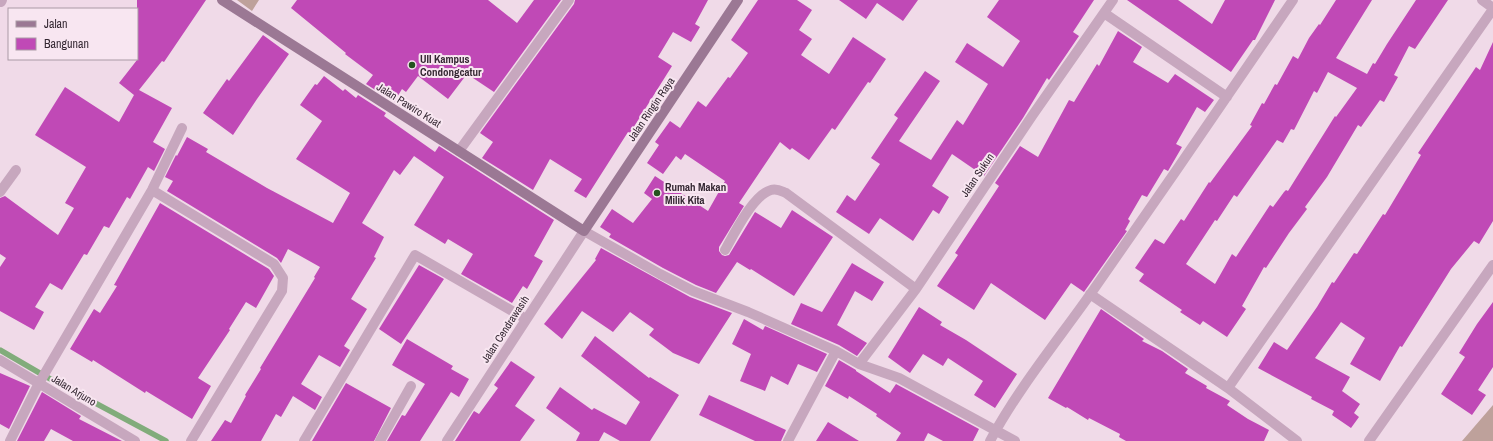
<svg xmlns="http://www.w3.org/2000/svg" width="1493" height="441" font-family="'Archivo Narrow',sans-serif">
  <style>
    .green { fill: #bea19b }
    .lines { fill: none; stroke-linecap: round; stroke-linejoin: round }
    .stream { stroke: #81ac7b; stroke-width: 5.5 }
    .building { fill: #c049b6; fill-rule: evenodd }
    .minor { stroke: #c7a7be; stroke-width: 10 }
    .secondary { stroke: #9b7894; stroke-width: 10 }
    .poi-dot { fill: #24531f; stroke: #f8e6f1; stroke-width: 1.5 }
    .labels { text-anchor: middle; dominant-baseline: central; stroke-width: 4; stroke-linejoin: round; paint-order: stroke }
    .poi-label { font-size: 11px; font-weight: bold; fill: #342732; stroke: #f8e6f1; text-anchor: start }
    .street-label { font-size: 11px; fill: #342732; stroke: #f8e6f1 }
  </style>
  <rect width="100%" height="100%" fill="#f0dae8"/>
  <path class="green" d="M237,0H259L252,11Z
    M1493,405V441H1462Z"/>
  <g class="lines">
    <path class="stream" d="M0,350L43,375L166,441"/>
  </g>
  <path class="building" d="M137,0H206L164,62L162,61L139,90L172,108L153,142L165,149L154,171L148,167L130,199L127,197L109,228L104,226L87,255L84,254L62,290L50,283L35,307L44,312L34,330L0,311V267L6,258L0,254V198L5,196L58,235L74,208L65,203L86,167L35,135L65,87L119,122L134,95L119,83L137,60Z
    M297,0H488L517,23L534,0H561L494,92L467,74L448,99L418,76L406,92L402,89L394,102L366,84L373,75L345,54L346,53L291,8Z
    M575,0H708L695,24L700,27L691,42L673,32L658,57L672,66L630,133L628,132L586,198L574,191L582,179L550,159L533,190L482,158L493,142L480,133L574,4Z
    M758,0H797L812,10L799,30L812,39L801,55L829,74L853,37L886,59L870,83L868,82L835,130L832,128L809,160L792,148L790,150L780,142L739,203L744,206L719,247V251L722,255L725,256L729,255L755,212L781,228L792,210L833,237L794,296L751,269L750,270L737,262L716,293L696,285L663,268L609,237L611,234L600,227L612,209L633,223L652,199L644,193L655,176L708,211L725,181L685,154L681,160L676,156L663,174L647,163L659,145L655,142L670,121L680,128L698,101L706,107L728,77L730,78L748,53L731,40Z
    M839,0H918L903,21L877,3L866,19Z
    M999,0H1094L1073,32L1079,36L1049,80L1047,78L1023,118L984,176L952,154L932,186L949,197L939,214L933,210L913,241L880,218L869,234L836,212L847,195L855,201L880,164L871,158L898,118L894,115L925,71L940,81L899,141L931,160L957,120L963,125L988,84L955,62L967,43L1003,67L1020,41L987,17Z
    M1127,0H1178L1212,24L1225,0H1275L1255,40H1253L1231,72Z
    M1336,0H1372L1336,58L1367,74L1373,63L1375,64L1387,44L1416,0H1448L1415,49L1409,46L1394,75L1398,77L1384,102L1380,100L1361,127L1358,125L1327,177L1305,207L1307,209L1289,233L1266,268L1264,267L1242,306L1246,309L1227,337L1203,321L1200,325L1180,312L1182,310L1139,281L1144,274L1135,268L1155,239L1164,244L1181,219L1184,221L1209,182L1210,183L1252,126L1250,125L1262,103L1264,104L1275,84L1277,85L1293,56L1298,59L1309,38L1319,24L1320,25ZM1328,72L1357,88L1336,117L1335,116L1288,191L1286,190L1284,192L1273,207L1270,205L1236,257L1232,254L1215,284L1186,264L1215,220L1217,221L1234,195L1237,197L1277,140L1283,143L1291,129L1294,130L1314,91L1317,93Z
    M1118,31L1142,47L1133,62L1168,83L1175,74L1214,100L1205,112L1197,107L1176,144L1182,147L1168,171L1164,169L1147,197L1142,195L1128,219L1130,221L1125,230L1127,231L1084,292L1071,283L1045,320L991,283L974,310L937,286L958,255L955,253L999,186L995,183L1020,146L1038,157L1069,100L1074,102L1097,64L1099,66Z
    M263,35L289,54L257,99L233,135L203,113L227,79L229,81Z
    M1493,42V221L1479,244L1474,241L1451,269L1402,347L1400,346L1380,381L1350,364L1365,338L1341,322L1315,358L1350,377L1342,391L1360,404L1354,413L1359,417L1351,428L1332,415L1334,411L1311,399L1312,397L1258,368L1274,342L1287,350L1317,307L1332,282L1334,283L1354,253L1357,254L1383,214L1385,215L1421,155L1418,153L1476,67L1480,70Z
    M324,76L343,91L345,89L356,98L358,95L386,113L384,116L435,152L439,146L554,220L534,256L543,261L527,289L523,286L512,303L461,274L473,254L448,239L445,244L414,225L444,177L414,156L400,175L394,170L362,223L384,237L374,257L376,258L351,299L367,309L344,346L350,350L340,367L319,355L301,384L322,397L315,410L293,396L281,417L276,414L261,441H211L225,420L231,423L246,396L245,395L261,369L260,368L315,278L314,277L320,267L288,249L281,263L277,258L167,191L173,181L165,177L176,155L177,156L187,137L208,149L206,152L267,188L333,223L350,193L296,159L322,121L300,105L315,84L317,85Z
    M160,203L269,269L274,276L256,308L246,302L229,329L230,330L198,378L211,386L192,419L146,391L145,393L93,360L92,362L70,349L94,309L100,313L117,286L114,285Z
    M601,248L690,297L732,313L699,364L673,353L649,335L654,329L630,312L613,332L582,311L562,339L544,324L596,260L595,259Z
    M852,263L884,282L872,301L855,291L837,325L867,343L857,356L839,345L791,324L801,303L822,312Z
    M419,265L444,279L401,344L379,329Z
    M1493,302V367L1478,390L1486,395L1472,415L1441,394L1465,357L1459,353L1477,324Z
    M919,307L942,322L940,325L966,340L1017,374L995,408L974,395L983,381L948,358L943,366L923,354L910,373L888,357Z
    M1101,309L1144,339L1142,341L1162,351L1188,369L1185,373L1207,386L1206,388L1230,401L1227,405L1248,419L1269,430L1264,441H1126L1119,437L1120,434L1089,418L1088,420L1067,407L1066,408L1048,398Z
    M744,319L763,330L765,326L827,354L817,372L798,364L788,385L771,376L765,391L740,381L751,354L732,344Z
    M595,336L649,378L650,377L679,395L650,441H620L604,432L599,441H576L580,433L546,408L560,387L592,410L594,408L626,425L640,402L581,356Z
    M407,339L453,366L451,369L469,379L459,397L451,392L420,441H387L402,415L405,416L425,384L392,365Z
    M839,360L856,370V371L890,393L896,384L979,429L973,441H943L928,433L924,441H896L901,433L876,416L877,414L849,396L848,399L825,386Z
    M511,361L535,377L515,406L535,420L520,441H455L474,411L479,414L498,388L494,385Z
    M0,373L30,386L9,429L0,424Z
    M346,383L391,408L374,441H312Z
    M42,392L81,416L79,419L122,441H73L51,429L44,441H17Z
    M709,395L786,430L781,441H755L699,415Z
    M828,422L859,441H816Z"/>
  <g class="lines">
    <path class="minor" d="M1482,0L1493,8
      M1,2L2,0
      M1104,13L1227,97
      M459,151L569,0
      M152,190L274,264L283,278L282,291L191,441
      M0,192L16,170
      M725,250C734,234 753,195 771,190C777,188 781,191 786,193L916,289
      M1090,294L1228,388L1297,441
      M0,360L135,441
      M859,364L916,289L1032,116L1113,0
      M1228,388L1493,9
      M10,441L38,385L152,190L182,128
      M304,441L415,255L526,319
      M380,441L411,386
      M447,441L584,231L660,274L693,291L748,312L836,351L859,364L899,378L1015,441
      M788,441L836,351
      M990,441C1019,387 1059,339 1094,289C1161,193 1227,97 1293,0
      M1369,441L1493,265"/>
    <path class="secondary" d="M222,0L584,231L738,0"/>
  </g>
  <g class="poi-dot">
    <circle cx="412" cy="65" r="4"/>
    <circle cx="657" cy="193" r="4"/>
  </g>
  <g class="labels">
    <g class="poi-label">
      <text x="420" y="59">UII Kampus<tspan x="420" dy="13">Condongcatur</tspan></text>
      <text x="665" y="187">Rumah Makan<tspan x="665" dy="13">Milik Kita</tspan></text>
    </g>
    <g class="street-label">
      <text transform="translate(409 105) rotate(32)">Jalan Pawiro Kuat</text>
      <text transform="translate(651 109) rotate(-56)">Jalan Ringin Raya</text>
      <text transform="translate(977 175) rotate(-56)">Jalan Sukun</text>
      <text transform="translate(505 329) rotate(-57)">Jalan Cendrawasih</text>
      <text transform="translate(74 390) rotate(31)">Jalan Arjuno</text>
    </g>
  </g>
  <rect x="8" y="8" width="130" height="52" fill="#f8e6f1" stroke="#aa9aa5"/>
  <rect x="16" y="21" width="20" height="6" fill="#9b7894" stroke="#aa9aa5"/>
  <text x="44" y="28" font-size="12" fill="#342732">Jalan</text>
  <rect x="16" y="38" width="20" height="12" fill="#c049b6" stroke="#aa9aa5"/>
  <text x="44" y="48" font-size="12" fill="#342732">Bangunan</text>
</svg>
